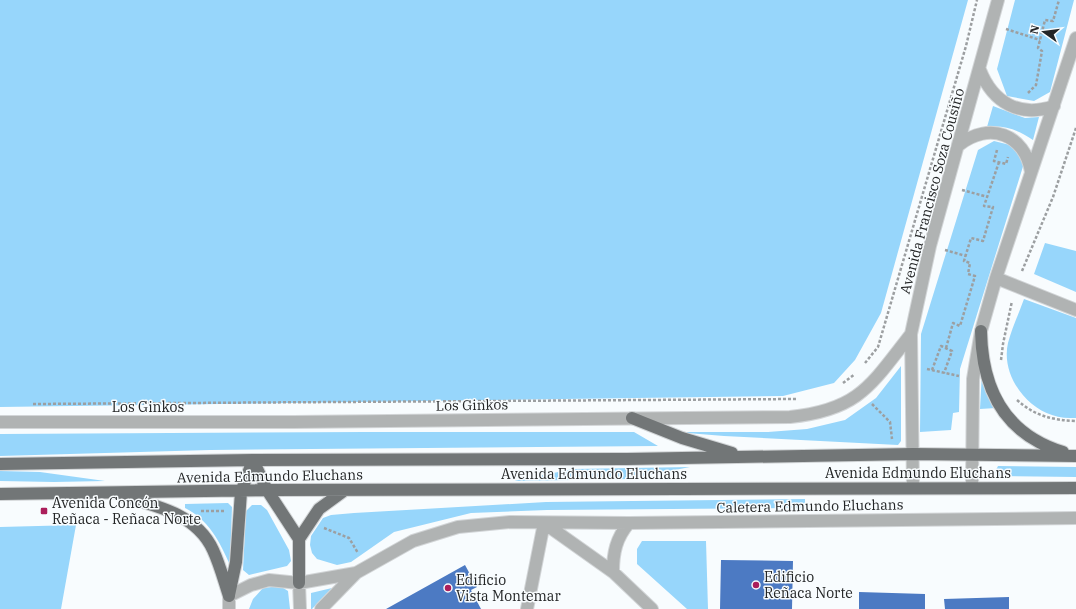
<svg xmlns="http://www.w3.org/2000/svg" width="1076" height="609" font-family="'IBM Plex Serif',serif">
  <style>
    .green { fill: #97d6fb }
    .building { fill: #4c7ac3 }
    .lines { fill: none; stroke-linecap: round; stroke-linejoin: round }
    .minor-casing { stroke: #d2d5d7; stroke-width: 14 }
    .major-casing { stroke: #d2d5d7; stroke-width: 14 }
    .path { stroke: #9c9fa1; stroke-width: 2.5; stroke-dasharray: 3 2; stroke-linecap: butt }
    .minor { stroke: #b0b3b3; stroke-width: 12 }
    .major { stroke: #727677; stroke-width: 12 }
    .poi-dot { fill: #ab1e5b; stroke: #f8fcfe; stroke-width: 1.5 }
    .labels { text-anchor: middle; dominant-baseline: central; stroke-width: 3; stroke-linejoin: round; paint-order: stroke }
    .street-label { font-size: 14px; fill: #232526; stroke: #f8fcfe }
    .poi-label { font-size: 14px; fill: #232526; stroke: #f8fcfe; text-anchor: start }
  </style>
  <rect width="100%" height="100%" fill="#f8fcfe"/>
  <path class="green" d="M0,0H968L881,313L855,360L834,383L783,396L0,407Z
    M1015,0H1074L1050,92L1034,101L1007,96L997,69Z
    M993,106L1025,118L1039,117L1033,140C1018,130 1005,125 987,127Z
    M994,141L1018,147L1025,160L960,369L959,412L953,413L951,430L920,432L921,334L978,150Z
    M1045,243L1076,251V292L1034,274Z
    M1024,299L1076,318V418C1068,418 1060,418 1052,415C1024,406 1001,373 1008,343C1012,328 1019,313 1024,299Z
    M901,366V441L898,445L724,436L675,432H768L807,429L845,420L876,398Z
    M982,372L996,408L980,409Z
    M366,432H634L658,446L210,450L0,456V434Z
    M998,466L1076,467V477L998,476L995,472Z
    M690,467L629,479L514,481L573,469Z
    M0,471L40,472L105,481L54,482L0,481Z
    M805,499V508L547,510L471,513L394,532L351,562L337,565L317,559L312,553L310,545L311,536L323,518L331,515L354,513L546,502Z
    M228,503L232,507L230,565C220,542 208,519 185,508V504Z
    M252,505H261L267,510L289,550L291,561L287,566L249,575L243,570L246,511Z
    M76,525L61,609H0V527Z
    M642,541H706L708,609H687L637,564V549Z
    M280,586L288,591L290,609H249L253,599L263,588Z
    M332,588L312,609H311V593Z"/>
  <path class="building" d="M721,560L793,561L792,609H720Z
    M465,565L477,587L471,590L481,609H386Z
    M859,592L925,594V609H859Z
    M1009,597V609H945L944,599Z"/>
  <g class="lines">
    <defs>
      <path id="minor" d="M980,70C993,103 1020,118 1054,106
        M959,145C989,121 1025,134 1031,172
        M996,278L1076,310
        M0,422H293L790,417C859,410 871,385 911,334
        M972,487L973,379L981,331L996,278L1076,38
        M913,488L911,334L930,246L998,0
        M544,523L613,572L652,609
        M613,572C613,553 616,538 629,523
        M299,583L300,609
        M229,609V596L251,585L269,580L299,583L356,573
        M321,609L356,573L413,541L458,527L510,522L629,523L1076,518
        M527,609L544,523"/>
      <path id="major" d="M981,331C982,389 1004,434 1063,452
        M632,418L682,438L732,453
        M253,460L267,490L299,539V583
        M0,464L253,460L627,459L913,454L1076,456
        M0,494L267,490L1076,488
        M125,497C158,506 197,515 213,550C220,565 224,581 229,596
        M299,539L319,509L345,490
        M229,595L236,562L241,492L253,460"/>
    </defs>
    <use href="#minor" class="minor-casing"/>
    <use href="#major" class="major-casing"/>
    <path class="path" d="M1006,29L1040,40
      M1028,93L1036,85L1042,51L1038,48L1045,20L1053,21L1059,0
      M997,150L994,161L1006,164L1008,157
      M962,190L988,197
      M945,250L966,256
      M1022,271L1053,197L1076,128
      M946,348L953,323L960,326L975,276L968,274L970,263L964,261L971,238L983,241L993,207L984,206L999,162
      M1001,360L1003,344L1012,301
      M865,363L878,347L966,46L977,0
      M927,369L959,376
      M932,370L941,346L952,351L944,373
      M843,383L855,374
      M1017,400C1035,416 1052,420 1076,421
      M33,404L796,399
      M872,404L890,422L892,439
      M201,511H224
      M324,528L349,538L358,553"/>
    <use href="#minor" class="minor"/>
    <use href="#major" class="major"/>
  </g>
  <g class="poi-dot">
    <rect x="40" y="507" width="8" height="8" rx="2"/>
    <circle cx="756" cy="585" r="4"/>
    <circle cx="448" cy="588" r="4"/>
  </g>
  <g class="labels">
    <g class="street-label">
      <text transform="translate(932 191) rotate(-75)">Avenida Francisco Soza Cousiño</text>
      <text transform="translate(472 405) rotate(-1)">Los Ginkos</text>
      <text x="148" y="407">Los Ginkos</text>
      <text x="918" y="473">Avenida Edmundo Eluchans</text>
      <text x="594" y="474">Avenida Edmundo Eluchans</text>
      <text transform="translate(270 476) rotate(-1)">Avenida Edmundo Eluchans</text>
      <text transform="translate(810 506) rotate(-1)">Caletera Edmundo Eluchans</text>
    </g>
    <g class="poi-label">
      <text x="52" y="503">Avenida Concón<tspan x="52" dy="16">Reñaca - Reñaca Norte</tspan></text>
      <text x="764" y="577">Edificio<tspan x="764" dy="16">Reñaca Norte</tspan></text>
      <text x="456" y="580">Edificio<tspan x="456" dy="16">Vista Montemar</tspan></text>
    </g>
  </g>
  <g transform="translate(1044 32) rotate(284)" stroke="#f8fcfe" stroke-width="3" paint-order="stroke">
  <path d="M0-3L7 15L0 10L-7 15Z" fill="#232526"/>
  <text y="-6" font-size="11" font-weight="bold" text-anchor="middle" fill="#232526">N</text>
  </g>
</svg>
